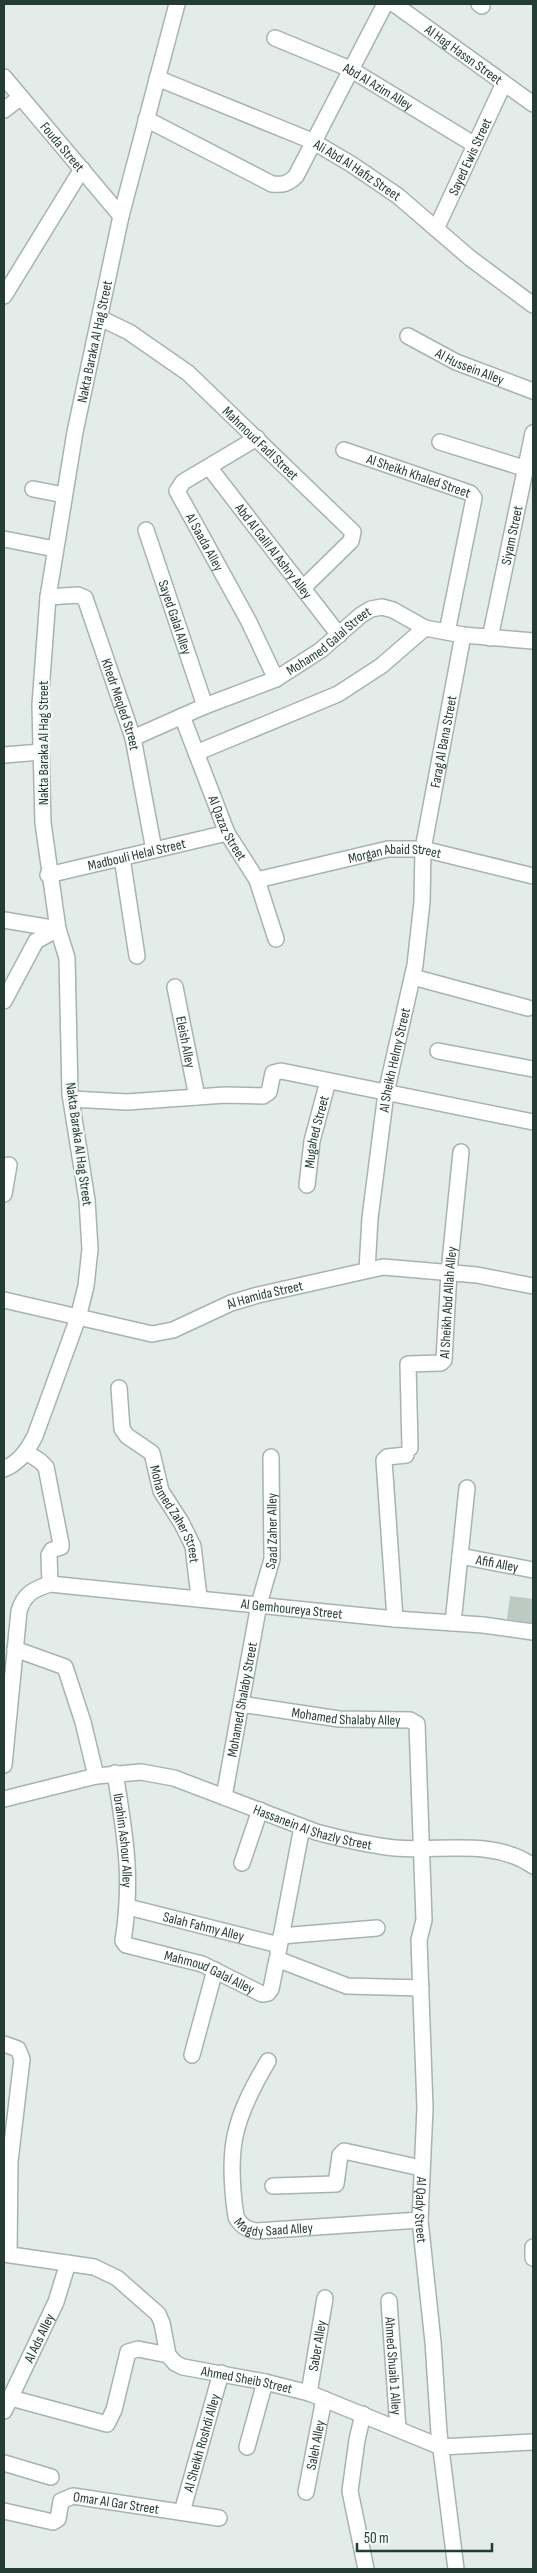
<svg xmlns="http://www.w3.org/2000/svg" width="537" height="2573" font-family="'Sofia Sans Condensed',sans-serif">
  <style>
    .building { fill: #bbcac3 }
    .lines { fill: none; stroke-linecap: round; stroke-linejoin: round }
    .street-casing { stroke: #a6b4af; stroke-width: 18 }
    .street { stroke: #fff; stroke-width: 15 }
    .labels { text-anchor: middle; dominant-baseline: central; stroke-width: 4.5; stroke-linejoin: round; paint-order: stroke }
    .street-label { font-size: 14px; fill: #233d35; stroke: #f4f9f6 }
  </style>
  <rect width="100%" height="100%" fill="#e3ece8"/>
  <path class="building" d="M510,1596L533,1599V1623L507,1619Z"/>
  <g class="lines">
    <defs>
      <g id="street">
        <path id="s1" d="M394,4L533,104"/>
        <path d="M479,4L482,6"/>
        <path id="s2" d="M275,38L350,69L475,145"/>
        <path id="s3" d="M4,77L121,216"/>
        <path id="s4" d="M157,78L312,141L351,164L398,196L470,258L533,305"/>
        <path d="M4,110L21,97"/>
        <path d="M146,119L272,184C283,185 288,184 296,176L385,4"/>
        <path id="s5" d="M436,229L504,83"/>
        <path d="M4,296L82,169"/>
        <path id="s6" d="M100,318L129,332L188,373L353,532L351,541L303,588"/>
        <path id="s7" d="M408,336L456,362L533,391"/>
        <path id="s8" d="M257,438L183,482L177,491L248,620L276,679"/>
        <path d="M440,442L527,469"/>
        <path id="s9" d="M344,450L470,493L474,498L447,632"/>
        <path id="s10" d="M209,467L339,635"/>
        <path d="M33,489L64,495"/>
        <path id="s11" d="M146,530L205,706"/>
        <path d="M4,539L55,549"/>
        <path id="s12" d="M48,597L78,595L85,598L133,738L154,850"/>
        <path id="s13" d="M490,638L533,433"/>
        <path id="s14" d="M182,716L227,833L257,880L276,939"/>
        <path id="s15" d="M133,738L205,706L276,679L321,650L361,615L371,609L382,607L393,610L425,628L463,635L533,641"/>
        <path d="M196,753L338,694L381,666L425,628"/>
        <path d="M4,755L41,752"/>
        <path d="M122,858L137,956"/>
        <path id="s16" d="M48,875L227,833"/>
        <path id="s17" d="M257,880L388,849H423L533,876"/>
        <path d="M4,920L58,929"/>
        <path d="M413,977L528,1008"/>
        <path id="s18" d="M175,987L197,1097"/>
        <path d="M4,1001L36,941L58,929"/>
        <path d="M438,1051L533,1069"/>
        <path d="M71,1099L127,1102L225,1095L263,1096L269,1092L273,1073L281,1071L533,1122"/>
        <path id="s19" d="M307,1185L312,1141L328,1081"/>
        <path d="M4,1194L9,1165"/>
        <path id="s20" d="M367,1270L370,1218L386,1093L415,965L422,902L423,849L463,635"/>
        <path id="s21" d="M4,1300L152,1334L173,1330L231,1303L258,1295L383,1267L477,1275L533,1286"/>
        <path id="s22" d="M119,1388L122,1429L127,1436L152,1453L161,1491L181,1522L193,1546L199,1597"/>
        <path id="s23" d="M410,1448L408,1364L441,1363L444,1360L449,1272L461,1152"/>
        <path d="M26,1452L40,1461L46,1467L61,1544V1547L52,1550L49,1555L50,1584"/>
        <path id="s24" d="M4,1469C20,1462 27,1451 35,1436L78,1318L86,1286L90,1249L87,1200L70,1094L67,958L58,929L43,823L40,705L48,597L75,432L121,216L177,4"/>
        <path id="s25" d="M460,1556L533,1570"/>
        <path d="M395,1619L384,1460L387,1457L406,1455"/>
        <path d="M453,1623L467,1488"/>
        <path d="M15,1649L65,1667L83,1722L96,1776"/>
        <path id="s26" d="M241,1704L339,1719L410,1720L417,1724L424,1920L419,1940L425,2108L420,2220L433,2342L439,2433L456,2569"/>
        <path id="s27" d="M4,1765L19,1611C24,1594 34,1589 50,1584L395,1619L483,1625L533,1632"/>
        <path id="s28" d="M115,1773C125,1835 133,1877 123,1941L126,1945L202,1964L262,1994L268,1993L271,1989L277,1959L347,1986L421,1988"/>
        <path id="s29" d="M224,1797L259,1604L272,1559L271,1457"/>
        <path id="s30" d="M4,1799L96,1776L141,1772L174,1778L316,1832C342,1839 368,1845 395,1848C440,1852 494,1838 533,1866"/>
        <path d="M242,1863L260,1810"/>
        <path id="s31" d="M128,1907L279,1945"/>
        <path d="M281,1936L377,1928"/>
        <path d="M278,1953L302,1827"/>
        <path d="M4,2044L18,2049L22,2059L10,2161L9,2254"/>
        <path d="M192,2055L215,1970"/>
        <path id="s32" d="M268,2061C233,2120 226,2149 236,2217C241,2226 247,2230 257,2231L420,2220"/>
        <path d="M273,2186L336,2184L340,2155L344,2151L421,2168"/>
        <path d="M533,2247V2258"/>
        <path id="s33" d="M4,2254L94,2267L117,2278L158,2314L162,2323L168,2355L175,2363L183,2367L265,2382L309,2393L441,2447L533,2442"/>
        <path id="s34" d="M389,2301L398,2429"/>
        <path id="s35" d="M309,2393L325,2298"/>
        <path d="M11,2398L107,2424L114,2410L128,2352L138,2349L168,2355"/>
        <path id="s36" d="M4,2411L56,2302L68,2263"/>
        <path d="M363,2414L357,2440L350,2491L366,2569"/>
        <path d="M247,2447L265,2382"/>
        <path d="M4,2463L51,2477"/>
        <path id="s37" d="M306,2492L324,2399"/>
        <path id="s38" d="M4,2511L53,2522L58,2519L61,2501L73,2496L219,2518"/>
        <path id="s39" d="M182,2512L221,2373"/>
      </g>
    </defs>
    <use href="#street" class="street-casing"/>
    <use href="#street" class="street"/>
  </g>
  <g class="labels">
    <g class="street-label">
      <text stroke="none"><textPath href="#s1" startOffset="86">Al Hag Hassn Street</textPath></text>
      <text stroke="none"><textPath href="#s2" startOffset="114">Abd Al Azim Alley</textPath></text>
      <text stroke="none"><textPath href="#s3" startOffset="91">Fouda Street</textPath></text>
      <text stroke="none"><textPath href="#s5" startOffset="80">Sayed Ewis Street</textPath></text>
      <text stroke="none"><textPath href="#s4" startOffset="221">Ali Abd Al Hafiz Street</textPath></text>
      <text stroke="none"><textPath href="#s24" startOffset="1158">Nakta Baraka Al Hag Street</textPath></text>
      <text stroke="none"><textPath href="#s7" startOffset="69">Al Hussein Alley</textPath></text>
      <text stroke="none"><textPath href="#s6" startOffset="205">Mahmoud Fadl Street</textPath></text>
      <text stroke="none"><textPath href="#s9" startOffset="79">Al Sheikh Khaled Street</textPath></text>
      <text stroke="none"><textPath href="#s13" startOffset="105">Siyam Street</textPath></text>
      <text stroke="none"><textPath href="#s8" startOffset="155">Al Saada Alley</textPath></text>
      <text stroke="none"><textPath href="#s10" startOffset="106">Abd Al Galil Al Ashry Alley</textPath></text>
      <text stroke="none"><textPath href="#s11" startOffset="92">Sayed Galal Alley</textPath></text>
      <text stroke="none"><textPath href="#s15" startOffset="220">Mohamed Galal Street</textPath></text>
      <text stroke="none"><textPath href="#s12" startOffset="150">Khedr Meqled Street</textPath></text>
      <text stroke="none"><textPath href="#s20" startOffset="535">Farag Al Bana Street</textPath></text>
      <text transform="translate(43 743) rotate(-90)">Nakta Baraka Al Hag Street</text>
      <text stroke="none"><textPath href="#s14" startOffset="121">Al Qazaz Street</textPath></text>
      <text stroke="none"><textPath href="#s16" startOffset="91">Madbouli Helal Street</textPath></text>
      <text stroke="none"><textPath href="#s17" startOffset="141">Morgan Abaid Street</textPath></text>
      <text stroke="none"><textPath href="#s18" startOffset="56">Eleish Alley</textPath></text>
      <text stroke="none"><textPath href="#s20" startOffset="212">Al Sheikh Helmy Street</textPath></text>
      <text stroke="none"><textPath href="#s19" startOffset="54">Mugahed Street</textPath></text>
      <text transform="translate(79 1144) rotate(82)">Nakta Baraka Al Hag Street</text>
      <text stroke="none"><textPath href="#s21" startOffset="272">Al Hamida Street</textPath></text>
      <text stroke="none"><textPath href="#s23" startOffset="179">Al Sheikh Abd Allah Alley</textPath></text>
      <text stroke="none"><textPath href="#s22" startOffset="146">Mohamed Zaher Street</textPath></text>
      <text stroke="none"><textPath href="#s29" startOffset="271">Saad Zaher Alley</textPath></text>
      <text stroke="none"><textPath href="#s25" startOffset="38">Afifi Alley</textPath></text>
      <text stroke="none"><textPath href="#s27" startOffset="441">Al Gemhoureya Street</textPath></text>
      <text stroke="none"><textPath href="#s29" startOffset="99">Mohamed Shalaby Street</textPath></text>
      <text stroke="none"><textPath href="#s26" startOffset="106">Mohamed Shalaby Alley</textPath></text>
      <text stroke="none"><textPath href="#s30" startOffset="321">Hassanein Al Shazly Street</textPath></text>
      <text stroke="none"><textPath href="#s28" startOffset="68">Ibrahim Ashour Alley</textPath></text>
      <text stroke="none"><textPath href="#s31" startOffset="78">Salah Fahmy Alley</textPath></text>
      <text stroke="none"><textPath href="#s28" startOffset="262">Mahmoud Galal Alley</textPath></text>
      <text stroke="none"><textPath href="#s26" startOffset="665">Al Qady Street</textPath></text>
      <text stroke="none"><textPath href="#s32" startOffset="206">Magdy Saad Alley</textPath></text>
      <text stroke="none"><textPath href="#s36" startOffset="81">Al Ads Alley</textPath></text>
      <text stroke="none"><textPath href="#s35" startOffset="48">Saber Alley</textPath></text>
      <text stroke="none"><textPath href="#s34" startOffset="65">Ahmed Shuaib 1 Alley</textPath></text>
      <text stroke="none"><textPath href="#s33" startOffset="298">Ahmed Sheib Street</textPath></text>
      <text stroke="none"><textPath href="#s39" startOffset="72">Al Sheikh Roshdi Alley</textPath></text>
      <text stroke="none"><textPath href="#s37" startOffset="48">Saleh Alley</textPath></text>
      <text stroke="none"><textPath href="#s38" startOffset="131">Omar Al Gar Street</textPath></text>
    </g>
  </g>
  <rect width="537" height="2573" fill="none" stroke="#233d35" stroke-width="10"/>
  <path d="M357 2543v8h135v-8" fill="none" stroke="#233d35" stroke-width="2.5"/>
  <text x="364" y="2543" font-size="15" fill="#233d35" stroke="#f4f9f6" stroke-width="4" paint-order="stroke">50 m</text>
</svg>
